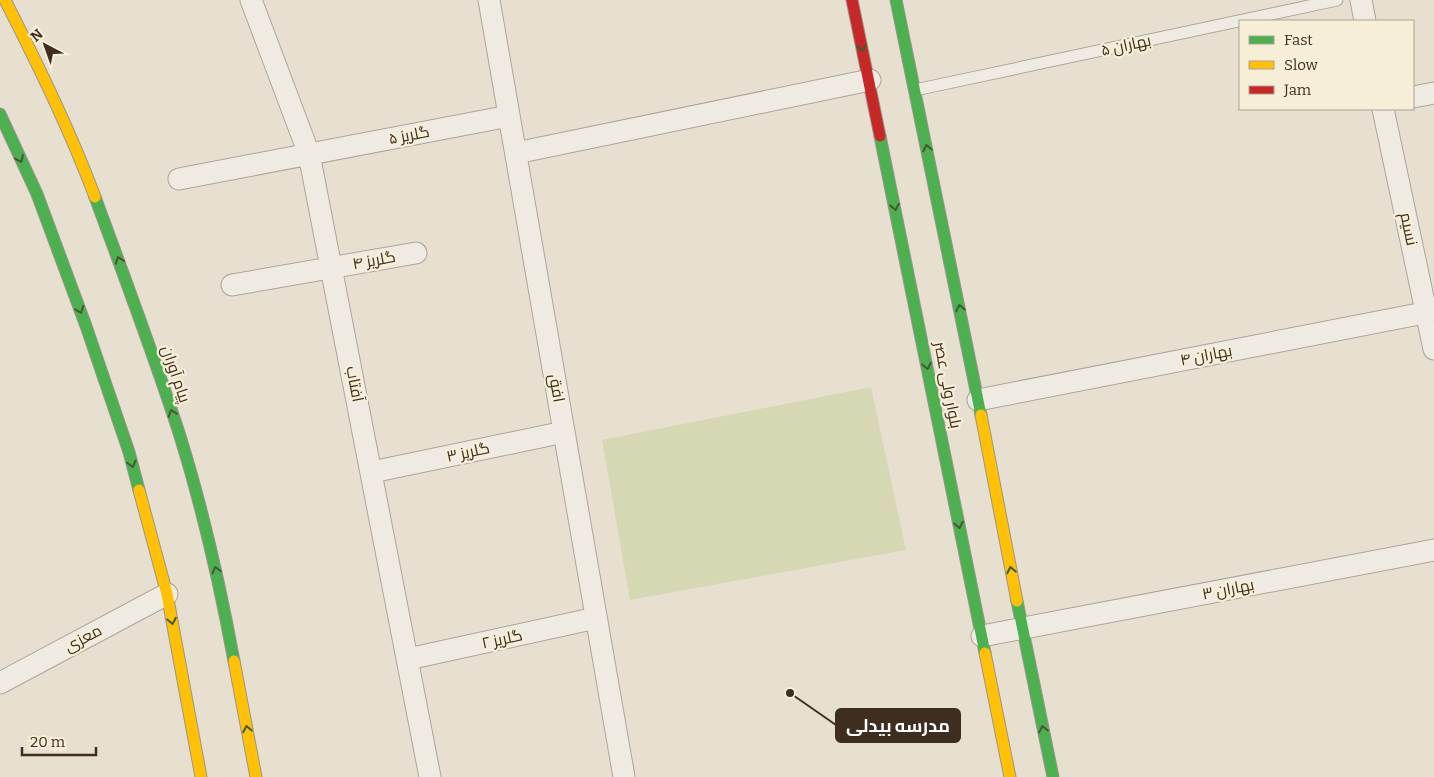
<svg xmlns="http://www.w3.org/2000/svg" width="1434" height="777" font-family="Bitter,Cairo,serif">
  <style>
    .green { fill: #d6d7b3 }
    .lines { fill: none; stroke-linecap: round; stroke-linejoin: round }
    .lane-casing { stroke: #ada599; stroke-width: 13 }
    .street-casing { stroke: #ada599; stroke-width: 23 }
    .fast-casing { stroke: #9c958a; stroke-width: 13 }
    .slow-casing { stroke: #9c958a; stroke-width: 13 }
    .jam-casing { stroke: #9c958a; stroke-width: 13 }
    .lane { stroke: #efebe3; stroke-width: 11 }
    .street { stroke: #efebe3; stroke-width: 21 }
    .fast { stroke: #4caf50; stroke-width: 11 }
    .slow { stroke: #ffc107; stroke-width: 11 }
    .jam { stroke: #c62828; stroke-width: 11 }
    .oneway { stroke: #425b31 }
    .labels { text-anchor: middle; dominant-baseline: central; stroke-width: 4.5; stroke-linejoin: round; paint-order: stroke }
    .street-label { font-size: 16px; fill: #3d2e20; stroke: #f7eed8 }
    .leader { fill: none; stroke: #3d2e20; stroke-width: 2 }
    .callout-dot { fill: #3d2e20; stroke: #f7eed8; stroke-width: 2 }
    .callout { fill: #3d2e20; stroke: #3d2e20; stroke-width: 2 }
    .callout-label { font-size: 18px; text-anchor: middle; font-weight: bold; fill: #fff }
  </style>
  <rect width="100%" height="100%" fill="#e7e0d1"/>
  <path class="green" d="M871,387L906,550L630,600L602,440Z"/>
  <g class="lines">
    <defs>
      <path id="lane" d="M915,90L1337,0"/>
      <path id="street" d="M251,0L309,154L430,777
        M489,0L624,777
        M1361,0L1365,21
        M1413,97L1434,93
        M1383,109L1434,349
        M516,153L870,80
        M179,179L509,116
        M232,285L416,253
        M978,400L1434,311
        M372,472L564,432
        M982,636L1434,550
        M408,659L596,618
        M0,683L167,594"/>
      <path id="fast" d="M896,0L981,415
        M0,114L37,194L86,326L129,452L139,490
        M880,136L985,653
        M95,197C124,276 154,355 180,436C203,510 220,585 234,661
        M1017,601L1053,777"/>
      <path id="slow" d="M5,0C37,63 70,130 95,197
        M981,415L1017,601
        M139,490L167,594L201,777
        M985,653L1010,777
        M234,661L256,777"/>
      <path id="jam" d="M852,0L880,136"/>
    </defs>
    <use href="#lane" class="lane-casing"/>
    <use href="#street" class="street-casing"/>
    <use href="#fast" class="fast-casing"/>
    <use href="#slow" class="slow-casing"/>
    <use href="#jam" class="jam-casing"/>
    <use href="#lane" class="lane"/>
    <use href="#street" class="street"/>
    <use href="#fast" class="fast"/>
    <use href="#slow" class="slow"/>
    <use href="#jam" class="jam"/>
  </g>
  <defs><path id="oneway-chevron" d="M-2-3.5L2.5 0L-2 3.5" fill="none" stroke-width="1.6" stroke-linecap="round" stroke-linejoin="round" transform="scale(1.25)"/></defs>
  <g class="oneway">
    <use href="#oneway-chevron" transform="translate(862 48) rotate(78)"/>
    <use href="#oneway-chevron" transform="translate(927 148) rotate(-102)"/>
    <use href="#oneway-chevron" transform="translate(20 159) rotate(65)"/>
    <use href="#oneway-chevron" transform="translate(895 207) rotate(79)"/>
    <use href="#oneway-chevron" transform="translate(119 260) rotate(-110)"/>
    <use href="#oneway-chevron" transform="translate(960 308) rotate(-102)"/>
    <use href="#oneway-chevron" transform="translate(80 310) rotate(69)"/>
    <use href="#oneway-chevron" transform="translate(927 366) rotate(79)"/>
    <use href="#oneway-chevron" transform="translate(172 413) rotate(-109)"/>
    <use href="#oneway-chevron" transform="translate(132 464) rotate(75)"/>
    <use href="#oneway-chevron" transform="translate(959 525) rotate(79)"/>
    <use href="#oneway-chevron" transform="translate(216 570) rotate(-105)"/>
    <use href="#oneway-chevron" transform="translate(1011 570) rotate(-101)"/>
    <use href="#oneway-chevron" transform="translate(172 621) rotate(79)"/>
    <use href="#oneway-chevron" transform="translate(247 729) rotate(-101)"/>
    <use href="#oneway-chevron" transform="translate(1043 729) rotate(-102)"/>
  </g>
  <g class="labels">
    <g class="street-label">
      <text transform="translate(1126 45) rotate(-12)">بهاران ۵</text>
      <text transform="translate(409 135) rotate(-11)">گلریز ۵</text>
      <text transform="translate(1409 229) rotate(78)">نسیم</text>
      <text transform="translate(374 260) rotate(-10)">گلریز ۴</text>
      <text transform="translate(1206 355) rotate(-11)">بهاران ۴</text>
      <text transform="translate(176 374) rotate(71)">پیام آوران</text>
      <text transform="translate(355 384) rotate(79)">آفتاب</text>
      <text transform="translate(948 385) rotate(79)">بلوار ولی عصر</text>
      <text transform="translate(557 388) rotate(80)">افق</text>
      <text transform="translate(468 452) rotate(-12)">گلریز ۳</text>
      <text transform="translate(1228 589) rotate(-11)">بهاران ۳</text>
      <text transform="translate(83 638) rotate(-28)">معزی</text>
      <text transform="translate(502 639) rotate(-12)">گلریز ۲</text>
    </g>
  </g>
  <path class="leader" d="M790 693L836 725"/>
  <circle class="callout-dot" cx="790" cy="693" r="5"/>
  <rect class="callout" x="836" y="709" width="124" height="33" rx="5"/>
  <g class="callout-label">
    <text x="898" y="732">مدرسه بیدلی</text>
  </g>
  <rect x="1239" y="20" width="175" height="90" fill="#f7eed8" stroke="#ada18e"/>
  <rect x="1249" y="36" width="25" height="8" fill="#4caf50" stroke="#ada18e"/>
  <text x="1284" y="45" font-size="15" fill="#3d2e20">Fast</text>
  <rect x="1249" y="61" width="25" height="8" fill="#ffc107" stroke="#ada18e"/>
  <text x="1284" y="70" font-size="15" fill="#3d2e20">Slow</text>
  <rect x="1249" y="86" width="25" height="8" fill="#c62828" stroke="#ada18e"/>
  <text x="1284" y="95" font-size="15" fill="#3d2e20">Jam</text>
  <g transform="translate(45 45) rotate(319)" stroke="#f7eed8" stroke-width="4" paint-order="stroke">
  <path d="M0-4L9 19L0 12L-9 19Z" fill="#3d2e20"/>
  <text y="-8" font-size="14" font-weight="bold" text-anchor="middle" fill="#3d2e20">N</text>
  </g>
  <path d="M22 747v8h74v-8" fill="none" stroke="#3d2e20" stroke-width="2.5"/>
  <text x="30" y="747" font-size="15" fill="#3d2e20" stroke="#f7eed8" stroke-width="4" paint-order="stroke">20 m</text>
</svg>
